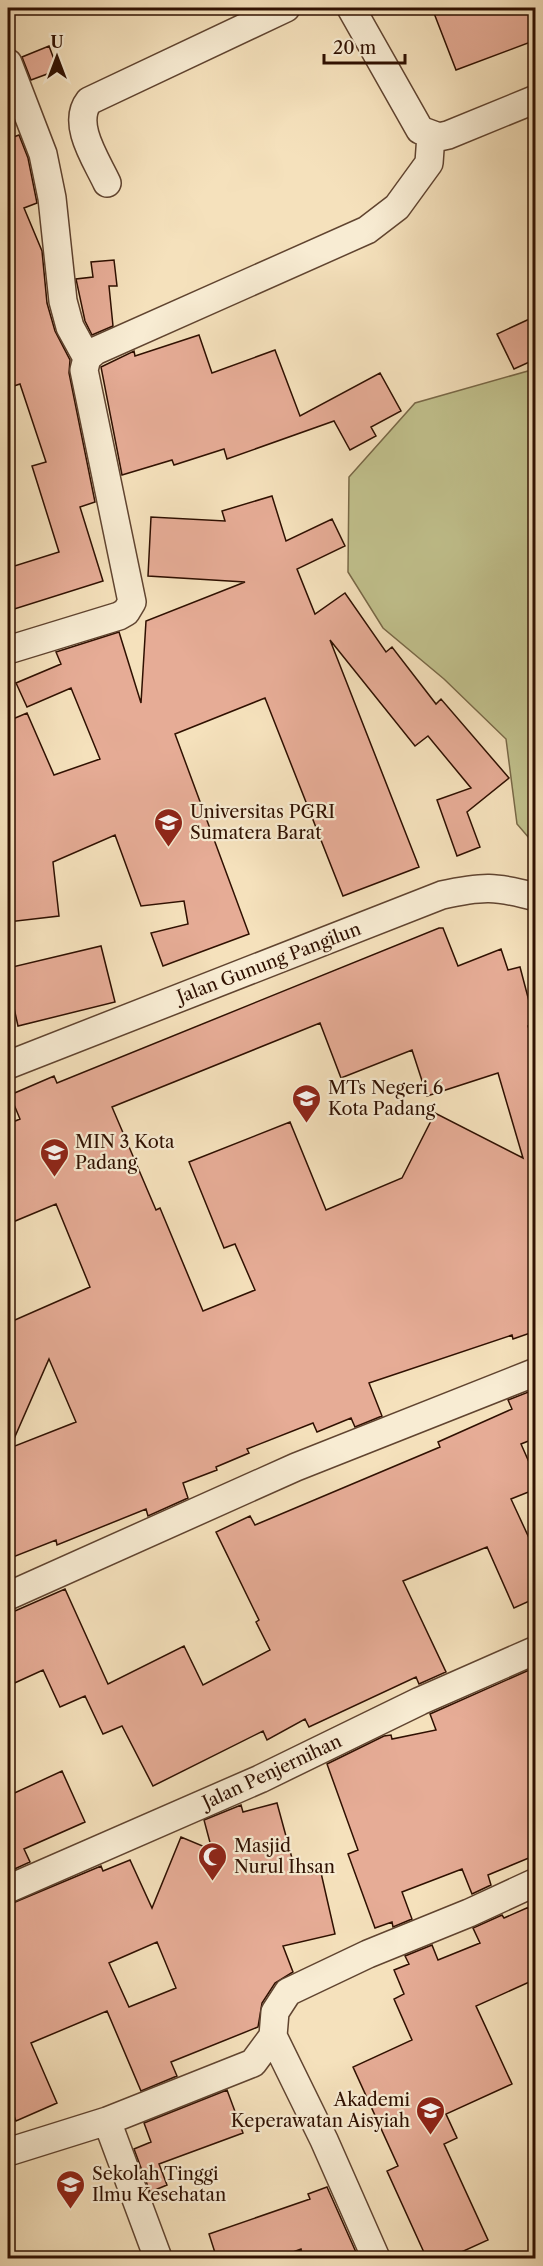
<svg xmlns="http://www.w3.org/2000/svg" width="543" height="2266" font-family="'Libre Caslon Text',serif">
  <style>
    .green { fill: #c1c18d; stroke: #786847; stroke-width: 1.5 }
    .building { fill: #e6ac96; stroke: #2f1001; stroke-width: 1.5; fill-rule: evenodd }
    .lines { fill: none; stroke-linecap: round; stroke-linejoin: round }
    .minor-casing { stroke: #604430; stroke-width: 30 }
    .minor { stroke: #f8ecd3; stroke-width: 27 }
    .labels { text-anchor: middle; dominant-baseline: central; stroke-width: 4.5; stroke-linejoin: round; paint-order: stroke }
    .poi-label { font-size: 18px; fill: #2f1001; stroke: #f8ecd3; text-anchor: start }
    .street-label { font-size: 18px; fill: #2f1001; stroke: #f8ecd3 }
  </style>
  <rect width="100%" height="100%" fill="#f5e1bc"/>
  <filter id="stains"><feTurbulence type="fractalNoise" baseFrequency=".00333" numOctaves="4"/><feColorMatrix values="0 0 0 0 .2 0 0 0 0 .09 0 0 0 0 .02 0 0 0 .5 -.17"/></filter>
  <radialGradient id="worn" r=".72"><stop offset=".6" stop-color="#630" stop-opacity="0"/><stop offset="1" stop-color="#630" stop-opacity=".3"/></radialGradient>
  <path class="green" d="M535,369V845L517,824L506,739L444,679L383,628L348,572L349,477L415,403Z"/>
  <path class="building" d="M432,8H536V40L456,70Z
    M49,46L58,70L31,80L22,57Z
    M19,135L28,158L37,203L24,208L42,251L47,303L55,331L70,360L69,373L95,502L80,507L103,581L8,611V568L59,552L32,466L46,462L20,384L8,388V139Z
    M114,260L117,286H109L113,326L92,335L85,321L76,279L93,277L91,262Z
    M536,316V359L514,369L497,334Z
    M199,335L212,373L275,350L300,416L380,373L401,411L371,427L376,436L350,450L334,421L227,459L224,449L174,465L172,460L122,475L101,367L134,351L135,356Z
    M272,496L286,541L332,519L345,546L297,569L315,614L345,593L386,652L392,647L436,704L441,699L509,778L467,812L480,847L457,856L437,800L471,788L428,736L415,746L330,640L419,867L343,896L265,698L175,734L249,934L163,966L151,933L188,924L184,901L141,906L115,835L53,862L59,916L8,922V721L27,713L54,775L100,759L71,688L27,707L16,683L61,664L56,652L119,632L141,703L146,621L245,582L148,576L151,517L225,521L222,511Z
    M439,928H443L458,966L501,949L508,970L520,967L535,1024L528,1026L536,1050V1331L513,1339L512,1335L369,1383L382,1416L355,1427L351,1418L317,1432L313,1423L247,1449L249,1453L216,1467L217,1470L183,1483L188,1498L148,1516L146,1509L57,1545L56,1540L8,1559V1323L90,1287L56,1204L8,1224V1124L20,1119L10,1095L54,1076L57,1083ZM320,1023L341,1078L412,1050L427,1096L498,1073L523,1158L435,1113L402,1178L326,1210L290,1122L189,1162L224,1248L235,1244L255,1290L203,1311L160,1208L156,1210L112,1107ZM49,1359L76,1422L10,1448Z
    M101,946L115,1002L18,1026L8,981V968Z
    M536,1389V1438L521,1444L536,1478V1489L511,1499L536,1553V1598L514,1608L487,1547L403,1581L446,1672L419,1684L416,1677L309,1727L305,1719L267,1740L263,1731L153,1786L122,1726L103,1734L85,1696L60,1707L43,1670L8,1686V1614L65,1589L108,1684L184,1646L203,1685L270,1650L256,1622L259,1620L216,1532L250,1516L255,1525L440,1447L438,1442L512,1409L508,1400Z
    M536,1667V1855L488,1875L491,1885L472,1894L462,1869L402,1892L412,1919L393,1927L392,1922L375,1928L348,1854L358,1850L327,1764L384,1736L391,1735L392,1739L436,1730L430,1714Z
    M62,1771L85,1822L24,1849L30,1862L8,1872V1796Z
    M277,1803L296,1873L319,1864L335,1934L283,1946L293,1972L275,1983L262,2003L258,2027L171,2062L177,2076L141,2091L107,2011L31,2043L57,2103L16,2121L8,2101V1905L101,1866L103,1871L130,1860L152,1908L181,1837L212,1850L204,1820L241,1805L243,1812ZM157,1942L176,1988L129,2007L109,1963Z
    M529,1907L536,1921V1979L476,2006L512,2084L446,2114L457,2138L444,2144L488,2240L446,2259H427L387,2171L398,2166L353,2067L412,2040L394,1999L404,1994L394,1970L409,1964L405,1956L432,1945L438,1960L480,1943L473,1928L502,1915L504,1918Z
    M227,2090L243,2133L159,2164L167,2185L150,2192L134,2149L151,2142L144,2123Z
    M327,2187L359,2259H303L301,2249L274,2259H217L209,2234L310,2199L308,2194Z"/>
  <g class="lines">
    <defs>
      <path id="minor" d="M351,8L420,130L439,137L448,135L536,99
        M8,63L43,154L52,198L63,301L70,327L87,358
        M107,183C97,161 71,124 89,101L286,8
        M8,650L119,616L126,612L132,602L84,370L87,358L95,351L367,230L397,207L429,163L431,135
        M8,1065L442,895C483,886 495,886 536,897
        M8,1596L296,1467L536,1372
        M8,1889L260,1779L420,1701L536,1650
        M107,2121L158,2258
        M8,2152L107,2121L253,2063L273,2036
        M376,2258L324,2140L273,2036L275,2012L288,1992L368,1954L469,1913L536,1882"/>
    </defs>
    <use href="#minor" class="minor-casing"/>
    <use href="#minor" class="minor"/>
  </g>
  <defs>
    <symbol id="university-pin" viewBox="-11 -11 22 30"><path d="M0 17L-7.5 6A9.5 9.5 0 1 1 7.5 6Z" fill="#8f2418" stroke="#f8ecd3"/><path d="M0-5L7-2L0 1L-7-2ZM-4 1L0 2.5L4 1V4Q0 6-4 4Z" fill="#fff"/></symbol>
    <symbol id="school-pin" viewBox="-11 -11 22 30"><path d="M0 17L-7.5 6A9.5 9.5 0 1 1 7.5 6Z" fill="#8f2418" stroke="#f8ecd3"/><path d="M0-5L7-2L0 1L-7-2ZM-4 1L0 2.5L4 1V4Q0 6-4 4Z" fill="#fff"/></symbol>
    <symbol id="mosque-pin" viewBox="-11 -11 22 30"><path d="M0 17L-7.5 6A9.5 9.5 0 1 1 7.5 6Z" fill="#8f2418" stroke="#f8ecd3"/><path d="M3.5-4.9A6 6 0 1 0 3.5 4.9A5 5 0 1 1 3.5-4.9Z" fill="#fff"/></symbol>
  </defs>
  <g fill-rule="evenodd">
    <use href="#university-pin" x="152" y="806" width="33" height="45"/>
    <use href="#school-pin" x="290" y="1082" width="33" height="45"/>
    <use href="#school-pin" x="38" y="1136" width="33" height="45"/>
    <use href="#mosque-pin" x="196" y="1840" width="33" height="45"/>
    <use href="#university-pin" x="414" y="2094" width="33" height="45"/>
    <use href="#university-pin" x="54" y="2168" width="33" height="45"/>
  </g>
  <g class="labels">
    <g class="poi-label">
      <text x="190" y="812">Universitas PGRI<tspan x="190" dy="21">Sumatera Barat</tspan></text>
      <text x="328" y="1088">MTs Negeri 6<tspan x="328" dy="21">Kota Padang</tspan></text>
      <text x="75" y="1142">MIN 3 Kota<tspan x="75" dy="21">Padang</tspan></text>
      <text x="234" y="1846">Masjid<tspan x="234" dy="21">Nurul Ihsan</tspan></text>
      <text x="410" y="2100" text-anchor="end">Akademi<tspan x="410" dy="21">Keperawatan Aisyiah</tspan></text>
      <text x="92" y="2174">Sekolah Tinggi<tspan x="92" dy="21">Ilmu Kesehatan</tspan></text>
    </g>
    <g class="street-label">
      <text transform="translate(269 963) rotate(-21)">Jalan Gunung Pangilun</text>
      <text transform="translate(272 1772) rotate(-25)">Jalan Penjernihan</text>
    </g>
  </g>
  <rect width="543" height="2266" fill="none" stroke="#f5e1bc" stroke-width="30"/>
  <rect x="9" y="9" width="525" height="2248" fill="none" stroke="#2f1001" stroke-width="3"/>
  <rect x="15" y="15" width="513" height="2236" fill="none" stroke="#2f1001" stroke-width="1.5"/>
  <g transform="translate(57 57)" stroke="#f8ecd3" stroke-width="4.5" paint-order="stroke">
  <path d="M0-4.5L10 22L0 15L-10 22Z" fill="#2f1001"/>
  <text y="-9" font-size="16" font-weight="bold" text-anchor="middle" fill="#2f1001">U</text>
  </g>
  <path d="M324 54v9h81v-9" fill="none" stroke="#2f1001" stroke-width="3"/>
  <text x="333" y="54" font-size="18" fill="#2f1001" stroke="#f8ecd3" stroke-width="4.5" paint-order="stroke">20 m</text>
  <rect width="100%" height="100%" filter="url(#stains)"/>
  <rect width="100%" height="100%" fill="url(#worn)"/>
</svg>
